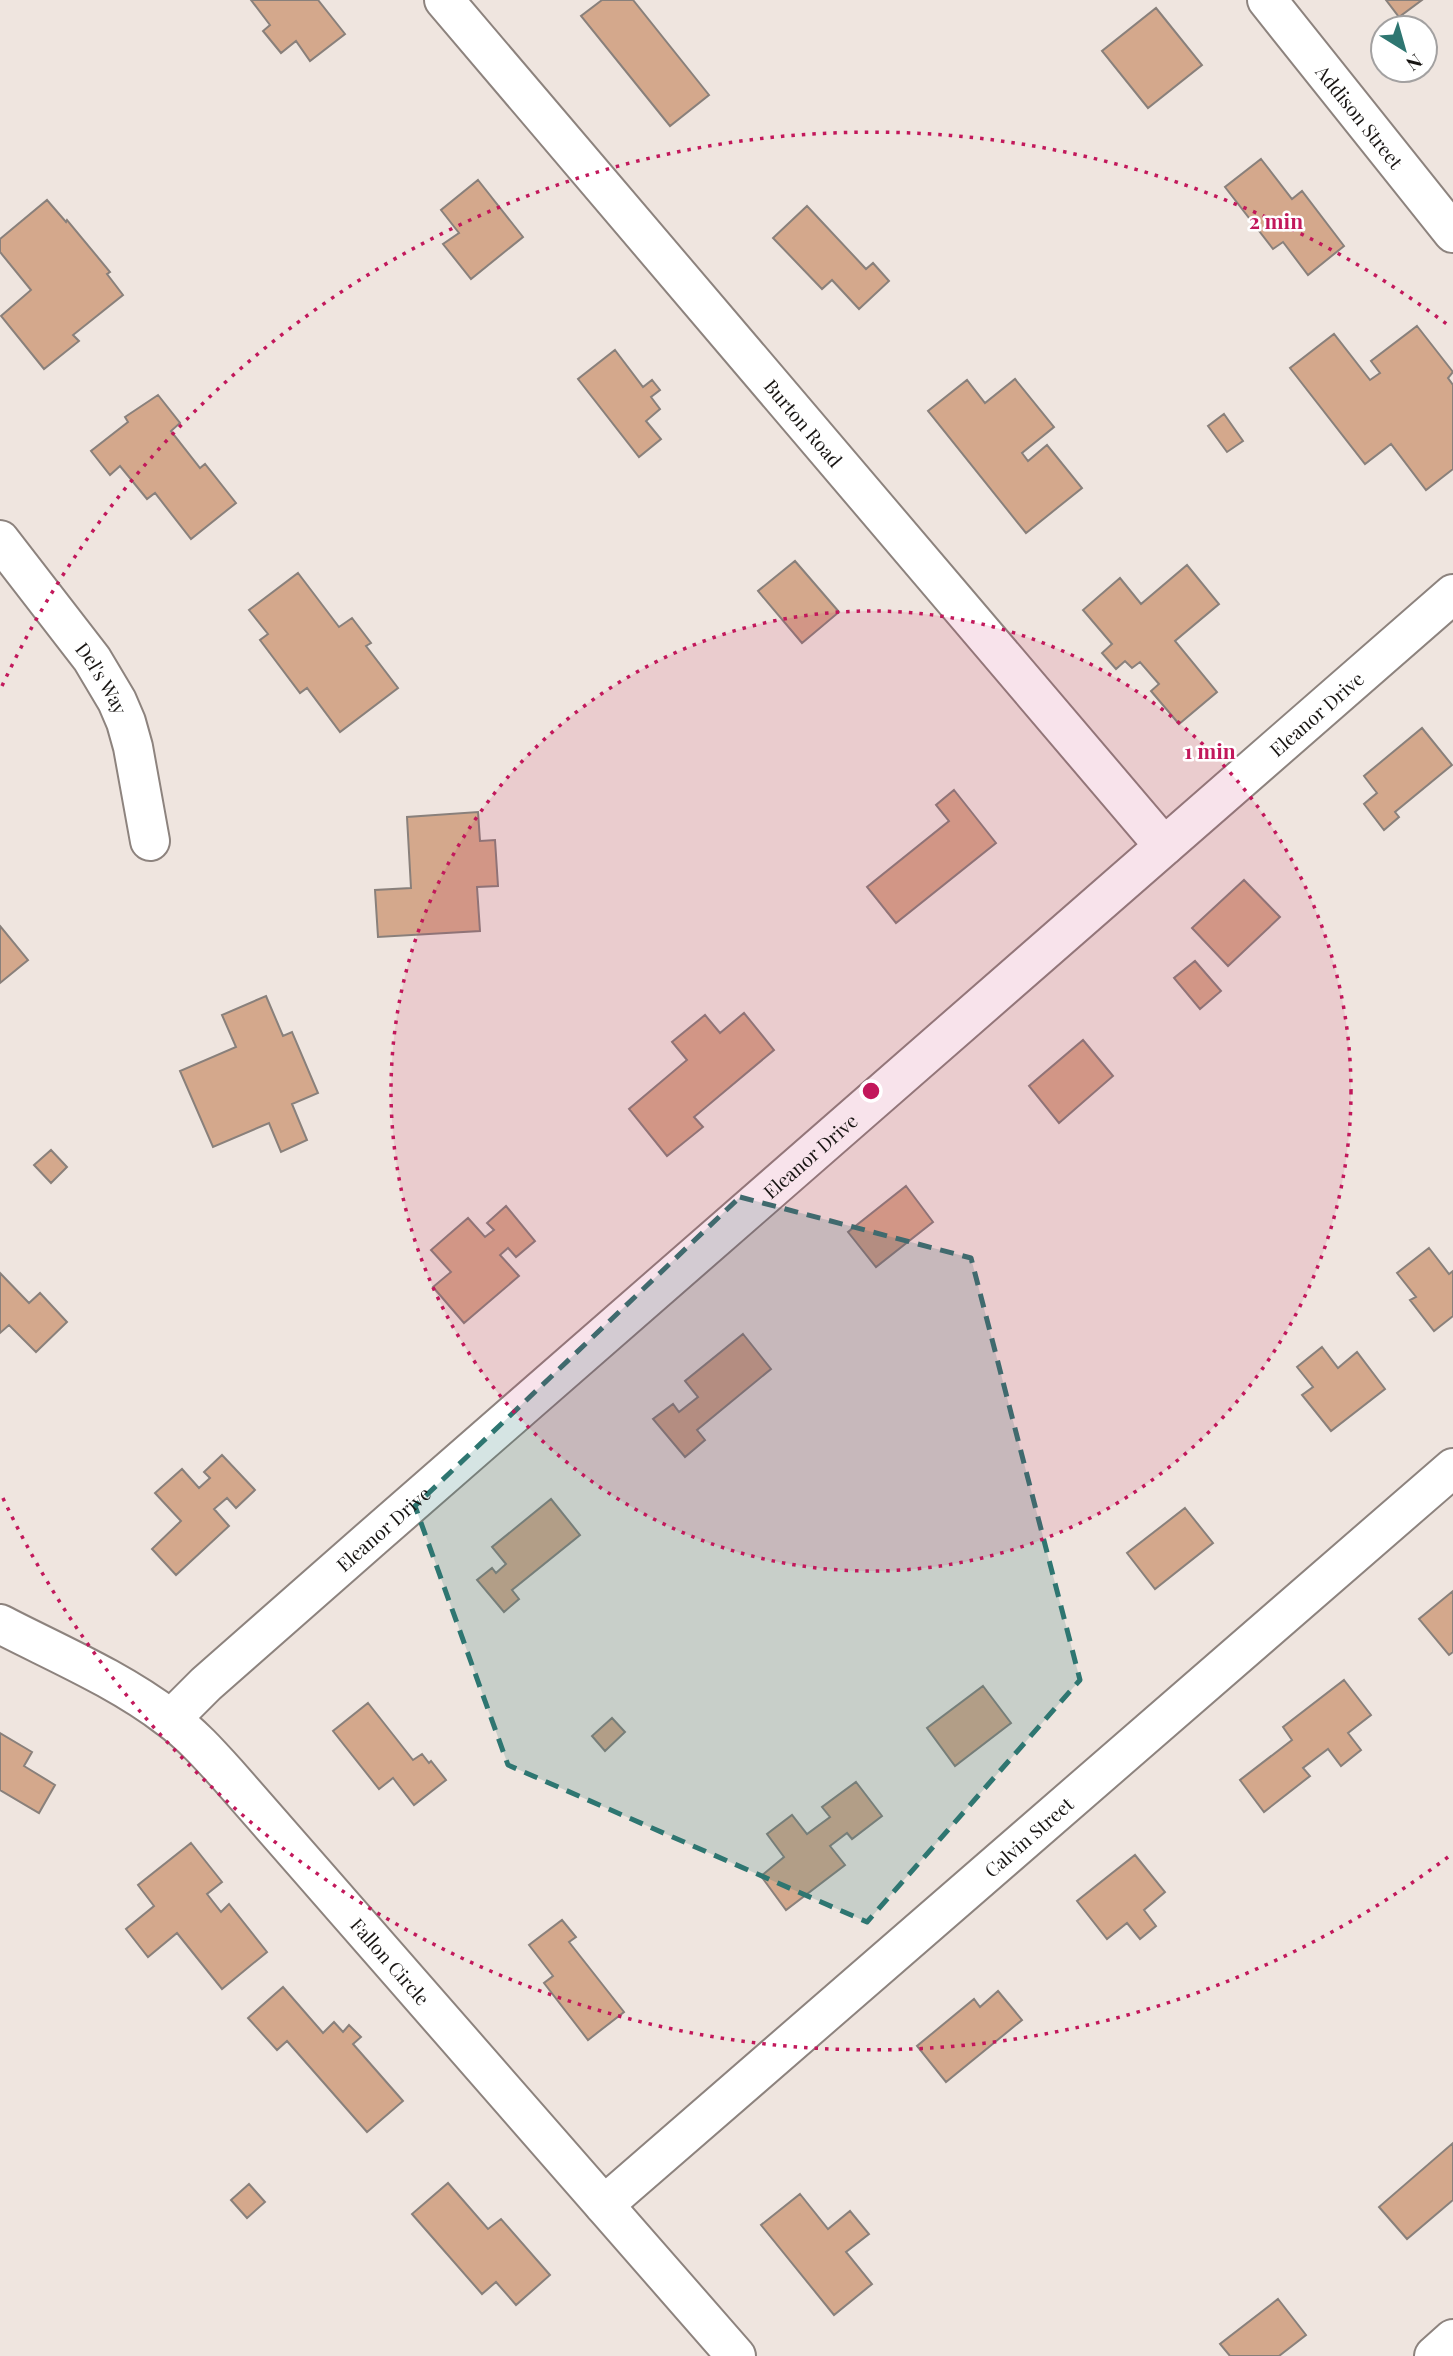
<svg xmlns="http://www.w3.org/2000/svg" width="1453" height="2356" font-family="'Playfair Display',serif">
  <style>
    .building { fill: #d4a88c; stroke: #89807b; stroke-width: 2 }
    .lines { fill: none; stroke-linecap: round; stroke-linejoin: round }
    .minor-casing { stroke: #8d837e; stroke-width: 42 }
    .minor { stroke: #fff; stroke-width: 38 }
    .marked { fill: #2e7671; fill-opacity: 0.2; stroke: #2e7671; stroke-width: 5; stroke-dasharray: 14 9; stroke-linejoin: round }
    .ring { fill: none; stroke: #c2185b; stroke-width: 3.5; stroke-dasharray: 3.5 7 }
    .labels { text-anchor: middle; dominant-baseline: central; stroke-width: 5; stroke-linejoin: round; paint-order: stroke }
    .street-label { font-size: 19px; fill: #181513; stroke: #fff }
    .centre { fill: #c2185b; stroke: #fff; stroke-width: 3.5 }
    .ring-label { font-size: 21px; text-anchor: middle; font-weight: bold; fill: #c2185b; stroke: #fff; stroke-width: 5; stroke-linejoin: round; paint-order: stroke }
  </style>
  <rect width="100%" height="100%" fill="#efe5df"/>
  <path class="building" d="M251,0H318L345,34L310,61L296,41L281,53L263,31L270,25Z
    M602,0H633L709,95L670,126L581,16Z
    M1386,0H1422L1399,17Z
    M1156,8L1202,65L1148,108L1102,51Z
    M1261,159L1292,199L1302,191L1344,246L1308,275L1283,242L1273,249L1225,187Z
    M478,180L523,237L471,279L443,244L459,233L441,210Z
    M47,200L66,222L67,220L110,272L107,274L123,295L73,335L79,341L44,369L1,316L31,290L0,252V239Z
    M807,206L866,269L873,263L889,281L859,309L832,280L822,289L773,238Z
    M1417,326L1453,372L1448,378L1453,385V469L1426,490L1391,444L1365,464L1290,368L1334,334L1370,380L1380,373L1371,361Z
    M615,350L643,387L652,380L660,390L651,397L660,409L646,421L661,439L639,457L578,379Z
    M1015,379L1054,427L1022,453L1028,461L1047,445L1082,488L1026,533L928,411L967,380L985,403Z
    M158,395L180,423L171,431L200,468L205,464L236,503L191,539L155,493L147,499L120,466L110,475L91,451L128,422L125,417Z
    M1224,414L1243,441L1227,452L1208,426Z
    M795,561L839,612L802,643L758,591Z
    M1187,565L1219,604L1175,641L1217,692L1179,724L1151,691L1159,684L1140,662L1132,668L1125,661L1116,669L1102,653L1112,644L1083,610L1120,578L1141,604Z
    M298,573L339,627L352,618L371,643L366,646L398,688L340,732L307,688L300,693L260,640L268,634L249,610Z
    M1422,728L1452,765L1395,812L1399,817L1384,830L1364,804L1377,793L1364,776Z
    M954,790L996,843L896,923L867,887L949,821L936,805Z
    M478,812L480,841L495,840L498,886L477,887L480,931L378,937L375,890L411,888L407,817Z
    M1244,880L1280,917L1228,966L1192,928Z
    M0,926L28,960L0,983Z
    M1195,961L1221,991L1200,1009L1174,978Z
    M266,996L283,1036L292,1032L318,1093L292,1104L307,1140L281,1152L269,1123L213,1147L180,1071L236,1047L222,1015Z
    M744,1013L774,1050L694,1117L703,1127L667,1156L629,1109L687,1060L672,1042L705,1015L720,1033Z
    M1083,1040L1113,1076L1059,1123L1029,1086Z
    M51,1150L67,1167L51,1183L34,1165Z
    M906,1186L933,1222L876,1267L848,1232Z
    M506,1206L535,1241L516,1257L508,1248L500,1255L519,1276L464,1323L433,1287L451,1272L431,1250L468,1218L485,1237L494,1230L487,1223Z
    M1429,1248L1449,1274L1453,1271V1316L1434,1331L1410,1300L1416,1297L1397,1273Z
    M0,1273L29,1303L40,1293L67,1322L36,1352L9,1325L0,1333Z
    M743,1334L771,1369L697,1430L705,1440L685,1457L653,1419L673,1404L679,1412L698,1397L685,1381Z
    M1322,1347L1338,1368L1357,1352L1385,1389L1331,1431L1302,1395L1313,1387L1297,1367Z
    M222,1455L255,1490L236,1508L227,1498L214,1509L229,1526L176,1575L152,1549L181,1521L155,1493L182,1469L199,1488L210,1478L204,1472Z
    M551,1499L580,1535L512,1590L519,1599L504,1612L477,1580L492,1568L496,1573L506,1564L492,1547Z
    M1185,1508L1213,1543L1155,1589L1127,1553Z
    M1453,1591V1652L1449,1655L1419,1619Z
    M1344,1680L1371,1715L1348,1733L1361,1750L1341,1766L1328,1749L1303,1768L1310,1776L1264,1812L1240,1780L1292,1740L1283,1727Z
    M983,1686L1011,1723L955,1766L927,1728Z
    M368,1703L413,1760L422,1754L429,1763L431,1761L446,1780L414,1805L393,1778L379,1789L333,1731Z
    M612,1718L625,1732L605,1751L592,1736Z
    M0,1733L32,1752L24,1766L55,1785L39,1813L0,1790Z
    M856,1782L882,1816L852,1839L847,1833L830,1846L845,1865L786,1910L761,1876L784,1857L767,1834L792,1815L807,1834L830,1817L822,1807Z
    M191,1843L222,1882L207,1894L221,1912L229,1904L267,1952L222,1989L177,1933L148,1957L126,1929L154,1906L138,1885Z
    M1135,1855L1165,1892L1144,1910L1156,1926L1140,1939L1127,1923L1107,1939L1077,1901Z
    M562,1920L576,1937L569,1942L624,2012L588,2040L544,1983L553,1976L529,1945Z
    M283,1987L323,2033L334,2022L343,2032L349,2025L361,2037L353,2044L403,2101L367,2132L287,2041L277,2050L248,2018Z
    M998,1991L1022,2020L946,2082L917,2046L974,1999L980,2007Z
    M1453,2143V2200L1407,2239L1379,2207Z
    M448,2183L488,2229L501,2219L550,2275L516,2305L496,2282L482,2294L412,2214Z
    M249,2184L265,2202L247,2218L231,2200Z
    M800,2194L828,2229L850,2211L869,2234L846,2252L872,2284L834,2315L761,2225Z
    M1278,2299L1306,2335L1279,2356H1230L1220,2344Z"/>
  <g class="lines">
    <defs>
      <g id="minor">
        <path id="s1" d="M444,0L1164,846"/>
        <path id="s2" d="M1267,0L1453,233"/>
        <path id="s3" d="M0,540L92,659L117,701L126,722L133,747L150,841"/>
        <path id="s4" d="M0,1624C56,1653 118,1679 169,1718C191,1734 209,1754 227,1774L736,2356"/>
        <path id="s5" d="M171,1719L206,1684L372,1538L1453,594"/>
        <path id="s6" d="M604,2205L1453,1468"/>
        <path d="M1434,2356L1453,2339"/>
      </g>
    </defs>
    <use href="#minor" class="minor-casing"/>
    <use href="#minor" class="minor"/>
  </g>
  <path class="marked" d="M740,1197L971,1258L1080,1680L867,1922L508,1765L415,1506Z"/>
  <circle cx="871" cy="1091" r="480" fill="#c2185b" fill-opacity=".12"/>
  <g class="ring">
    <circle cx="871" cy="1091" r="480"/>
    <path d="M1448 1857A959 959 0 0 1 2 1496M2 686A959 959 0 0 1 1448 325"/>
  </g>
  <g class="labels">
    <g class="street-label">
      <text stroke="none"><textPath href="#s2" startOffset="149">Addison Street</textPath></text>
      <text stroke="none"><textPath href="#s1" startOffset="555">Burton Road</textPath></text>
      <text stroke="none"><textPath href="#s3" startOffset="172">Del's Way</textPath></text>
      <text stroke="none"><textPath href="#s5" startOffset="1524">Eleanor Drive</textPath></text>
      <text stroke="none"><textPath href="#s5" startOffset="852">Eleanor Drive</textPath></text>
      <text stroke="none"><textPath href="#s5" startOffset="285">Eleanor Drive</textPath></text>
      <text stroke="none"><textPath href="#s6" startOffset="562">Calvin Street</textPath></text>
      <text stroke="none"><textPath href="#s4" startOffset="523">Fallon Circle</textPath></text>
    </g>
  </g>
  <circle cx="871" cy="1091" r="10" class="centre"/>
  <g class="ring-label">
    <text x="1276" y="229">2 min</text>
    <text x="1210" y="759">1 min</text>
  </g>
  <g transform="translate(1404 49) rotate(143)"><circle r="33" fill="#ffffff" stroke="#a3a1a1" stroke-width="2"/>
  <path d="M0-5L12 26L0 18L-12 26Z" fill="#2e7671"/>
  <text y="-10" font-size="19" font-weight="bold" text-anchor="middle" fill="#181513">N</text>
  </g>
</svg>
